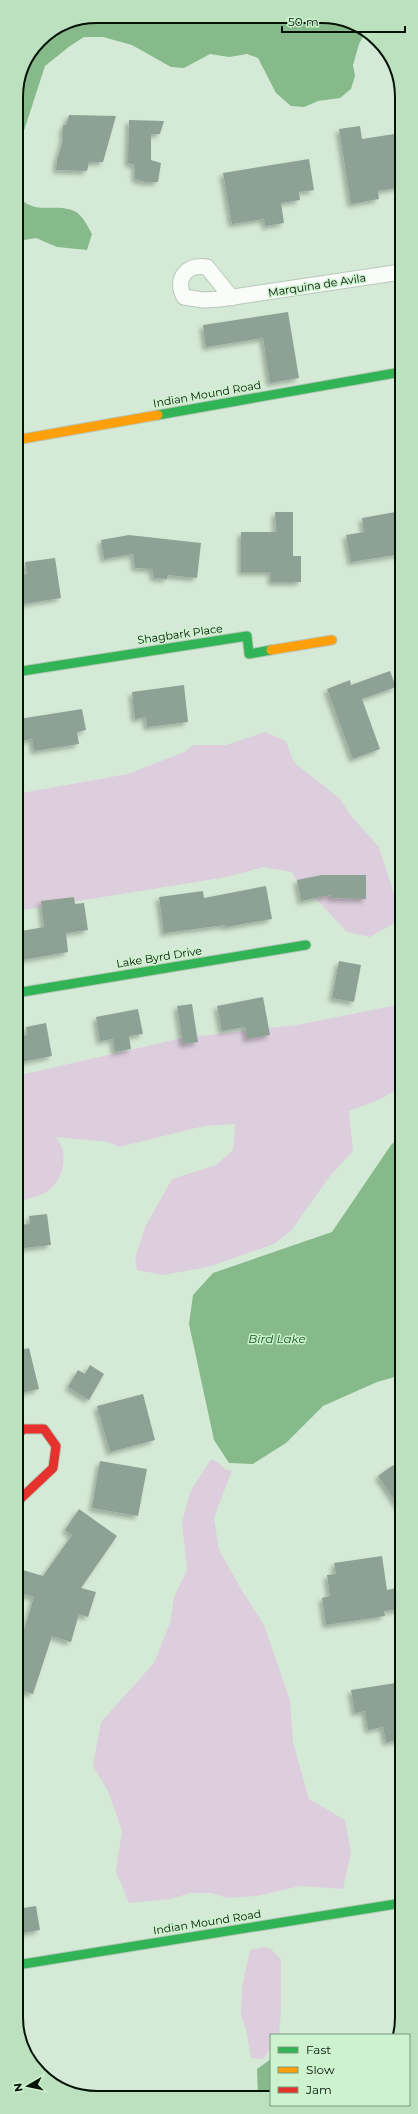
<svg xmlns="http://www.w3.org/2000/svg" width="418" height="2114" font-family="Montserrat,sans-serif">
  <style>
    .green { fill: #dccedd }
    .water { fill: #86ba8a }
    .building { fill: #8ea195; filter: url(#shadow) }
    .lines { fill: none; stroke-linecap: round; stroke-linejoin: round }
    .street-casing { stroke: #b8c8b9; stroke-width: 17 }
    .fast-casing { stroke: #b8c8b9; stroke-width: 11 }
    .slow-casing { stroke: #b8c8b9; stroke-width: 11 }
    .jam-casing { stroke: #b8c8b9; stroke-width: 11 }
    .street { stroke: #f9fcf9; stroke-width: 15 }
    .fast { stroke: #30b455; stroke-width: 9 }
    .slow { stroke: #ff9f0a; stroke-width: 9 }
    .jam { stroke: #e5322d; stroke-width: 9 }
    .labels { text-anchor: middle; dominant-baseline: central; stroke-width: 3; stroke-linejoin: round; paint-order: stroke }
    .street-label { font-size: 11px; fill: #051206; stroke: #ccf3ce }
    .water-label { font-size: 12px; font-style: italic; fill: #10571e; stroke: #ccf3ce }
    .rim { fill: none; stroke: #051206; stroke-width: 2 }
  </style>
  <defs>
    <filter id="shadow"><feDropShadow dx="-3.5" dy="3.5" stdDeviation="2" flood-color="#0004"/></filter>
  </defs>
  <rect width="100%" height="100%" fill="#d5ead6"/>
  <path class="green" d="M265,732L286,741L292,758L296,764L339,798L352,817L379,847L399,909L393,924L370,937L347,932L316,899L310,885L297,881L292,872L263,867L227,877L16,911V794L128,774L184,752L193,745H226Z
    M402,1004V1086L381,1099L349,1111L353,1151L329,1177L291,1231L274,1244L208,1267L163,1275L137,1270L135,1258L145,1227L172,1179L216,1165L233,1150L235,1124L204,1126L119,1147L109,1142L55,1137C70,1151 64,1181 47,1192C38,1197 26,1199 16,1202V1076L182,1038L297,1025Z
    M211,1459L219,1463L226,1470H232L214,1518L219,1550L243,1592L264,1625L290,1700L293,1742L309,1799L345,1820L351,1852L343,1889L300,1886L257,1896L227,1898L211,1893H190L171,1899L129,1903L116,1871L122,1831L108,1791L93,1766L101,1722L154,1663L170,1623L174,1597L187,1570L182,1523L190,1492Z
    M264,1947L271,1949L281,1959V2012L279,2035H271V2048L263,2059L251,2058L246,2029L241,2016L242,1986L250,1950Z"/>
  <path class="water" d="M97,16L341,19L365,33L359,44L353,65L355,76L351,89L340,98L318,101L304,107L291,106L276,93L258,58L247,54L229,57L210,54L184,68L171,67L132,45L103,37H84L70,46L45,66L18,149L16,174V92L24,62L40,40L66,22Z
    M16,190C29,219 54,201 76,212C83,216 88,227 92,234L87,250L57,247L36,238L18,241L16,247Z
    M402,1134V1375L377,1382L323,1406L286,1443L253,1464L229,1463L214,1440L189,1324L193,1295L213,1273L332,1232L391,1145Z
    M271,2059V2097H258L257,2069Z"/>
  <path class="building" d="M69,115L116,116L103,162H89L87,171L56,170L57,160L63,140V125H66Z
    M129,120L164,121L160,134H151V160L161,163L158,182H146L135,179V165L128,163Z
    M360,126L362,139L401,133V187L378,191L379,199L351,204L339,129Z
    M309,159L314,190L299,192L300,200L281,203L284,223L265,226L264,219L232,224L223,173Z
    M288,312L299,378L270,383L263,338L206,347L203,325Z
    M401,511V554L351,562L346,535L364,532L362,518Z
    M275,512H293V556H301V582H271V572H241V532H276Z
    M129,535L201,543L197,578L168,575L167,579L154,578L152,569L135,568L133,554L104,559L101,540Z
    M55,558L61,598L16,605V591L23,590L21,575L27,574L25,562Z
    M390,671L396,687L362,699L380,749L353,759L327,689L350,680L351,685Z
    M184,685L188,722L147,727L146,717L135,719L132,692Z
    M82,709L86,730L77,732L79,744L34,751L32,739L16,742V729L21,728L19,719Z
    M322,875H366V899L331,898V895L301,901L297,880Z
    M266,886L272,919L226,927L225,925L164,933L159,897L203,891L204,898Z
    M74,897L75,904L84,903L88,930L66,933L68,952L16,961V932L44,927L41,901Z
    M339,961L361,965L354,1002L332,998Z
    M263,997L270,1035L247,1039L245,1027L222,1031L217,1006Z
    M192,1004L198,1042L183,1044L177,1006Z
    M138,1009L143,1034L129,1036L131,1049L115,1052L113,1039L100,1041L96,1017Z
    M46,1023L52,1056L16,1063V1037L27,1035L26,1027Z
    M47,1214L51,1245L16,1249V1225L30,1224L29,1216Z
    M29,1348L39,1389L16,1394V1351Z
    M90,1365L104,1374L89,1400L68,1387L78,1370L85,1374Z
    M143,1394L155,1440L110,1452L97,1406Z
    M100,1461L147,1469L138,1516L92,1508Z
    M393,1465L402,1478V1511L378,1476Z
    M79,1509L117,1536L81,1588L96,1592L88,1617L79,1614L71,1642L52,1636L33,1694L17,1689V1631L23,1633L34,1597L17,1592L23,1570L43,1576L72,1535L65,1530Z
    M382,1556L387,1590L402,1587V1609L384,1611L385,1616L326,1625L322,1598L330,1596L327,1575L336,1574L334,1563Z
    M402,1682V1740L386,1742L383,1727L368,1730L365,1711L355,1713L351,1690Z
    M36,1906L40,1930L17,1934V1909Z"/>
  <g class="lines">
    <defs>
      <path id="street" d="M232,298L207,267C187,264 174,278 184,297L203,300L220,299L401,272"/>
      <path id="fast" d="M158,415L401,372
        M16,672L247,636L249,654L271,650
        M16,993L306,945
        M17,1965L402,1903"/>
      <path id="slow" d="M16,440L158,415
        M271,650L332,640"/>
      <path id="jam" d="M17,1434L24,1429H44L56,1446L53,1468L17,1502"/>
    </defs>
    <use href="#street" class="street-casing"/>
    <use href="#fast" class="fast-casing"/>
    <use href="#slow" class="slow-casing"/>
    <use href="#jam" class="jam-casing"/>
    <use href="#street" class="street"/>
    <use href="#fast" class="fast"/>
    <use href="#slow" class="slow"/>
    <use href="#jam" class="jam"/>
  </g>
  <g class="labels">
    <g class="street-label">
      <text transform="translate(317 285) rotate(-9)">Marquina de Avila</text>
      <text transform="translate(207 394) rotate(-10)">Indian Mound Road</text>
      <text transform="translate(180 634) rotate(-8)">Shagbark Place</text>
      <text transform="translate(159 957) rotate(-9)">Lake Byrd Drive</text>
      <text transform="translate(207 1922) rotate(-9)">Indian Mound Road</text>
    </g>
    <g class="water-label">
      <text x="277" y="1338">Bird Lake</text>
    </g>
  </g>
  <path d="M0 0H418V2114H0ZM97 23H321A74 74 0 0 1 395 97V2017A74 74 0 0 1 321 2091H97A74 74 0 0 1 23 2017V97A74 74 0 0 1 97 23Z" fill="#bce1be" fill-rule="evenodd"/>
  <path class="rim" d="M97 23H321A74 74 0 0 1 395 97V2017A74 74 0 0 1 321 2091H97A74 74 0 0 1 23 2017V97A74 74 0 0 1 97 23Z"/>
  <rect x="270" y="2034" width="140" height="72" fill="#ccf3ce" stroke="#7c997e"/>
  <rect x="278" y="2047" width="20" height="6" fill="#30b455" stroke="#7c997e"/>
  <text x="306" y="2054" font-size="12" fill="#051206">Fast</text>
  <rect x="278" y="2067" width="20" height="6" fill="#ff9f0a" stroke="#7c997e"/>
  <text x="306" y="2074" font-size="12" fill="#051206">Slow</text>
  <rect x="278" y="2087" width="20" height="6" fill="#e5322d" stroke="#7c997e"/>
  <text x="306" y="2094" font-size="12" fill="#051206">Jam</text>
  <g transform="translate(28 2086) rotate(261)" stroke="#ccf3ce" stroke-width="3" paint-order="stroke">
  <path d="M0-3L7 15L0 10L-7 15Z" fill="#051206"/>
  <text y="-6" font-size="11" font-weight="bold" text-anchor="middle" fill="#051206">N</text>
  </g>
  <path d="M282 26v6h123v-6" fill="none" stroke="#051206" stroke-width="2"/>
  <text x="288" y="26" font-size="12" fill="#051206" stroke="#ccf3ce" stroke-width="3" paint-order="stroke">50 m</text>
</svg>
